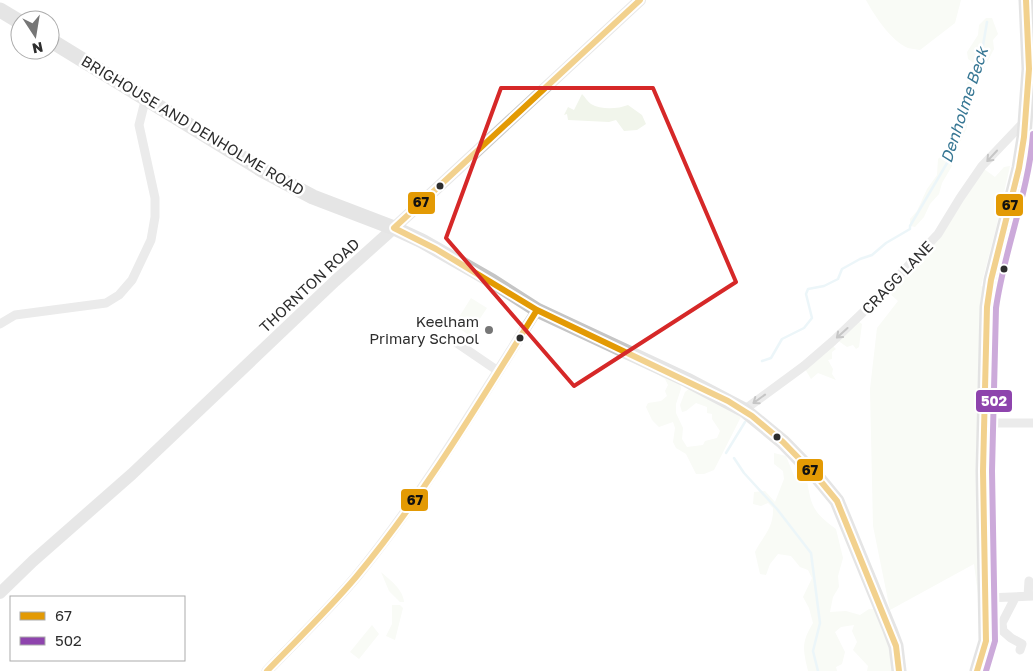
<svg xmlns="http://www.w3.org/2000/svg" width="1033" height="671" font-family="'Golos Text',sans-serif">
  <style>
    .green { fill: #f1f5eb }
    .lines { fill: none; stroke-linecap: round; stroke-linejoin: round }
    .stream { stroke: #d6eaf2; stroke-width: 2.5 }
    .minor { stroke: #d2d2d2; stroke-width: 9 }
    .tertiary { stroke: #d2d2d2; stroke-width: 11 }
    .secondary { stroke: #cbcbcb; stroke-width: 12 }
    .primary { stroke: #c5c5c5; stroke-width: 15 }
    .trunk { stroke: #c2c2c2; stroke-width: 15 }
    .bus-1-casing { stroke: #fff; stroke-width: 10 }
    .bus-2-casing { stroke: #fff; stroke-width: 10 }
    .bus-1 { stroke: #e39a04; stroke-width: 6 }
    .bus-2 { stroke: #8e44ad; stroke-width: 6 }
    .oneway { stroke: #808080 }
    .marked { fill: none; stroke: #d62828; stroke-width: 4; stroke-linejoin: round }
    .bus-dot { fill: #2d2d2d; stroke: #fff; stroke-width: 2 }
    .poi-dot { fill: #767676; stroke: #fff; stroke-width: 2 }
    .labels { text-anchor: middle; dominant-baseline: central; stroke-width: 5; stroke-linejoin: round; paint-order: stroke }
    .street-label { font-size: 15px; fill: #2d2d2d; stroke: #fff }
    .poi-label { font-size: 15px; fill: #2d2d2d; stroke: #fff; text-anchor: end }
    .water-label { font-size: 16px; font-style: italic; fill: #377794; stroke: #fff }
    .line-badge { stroke: #fff; stroke-width: 2 }
    .badge-label { font-size: 14px; text-anchor: middle; font-weight: bold; fill: #fff }
    .pale-badge-label { font-size: 14px; text-anchor: middle; font-weight: bold; fill: #111 }
  </style>
  <rect width="100%" height="100%" fill="#fff"/>
  <path class="green" d="M866,0H961L955,23L920,50C916,49 911,49 908,48C891,41 874,15 866,0Z
    M986,18H992L998,34L993,40L994,49L976,84L975,92L966,115L967,127L953,158L952,166L942,183L939,194L930,204L924,217L915,227L910,226V219L917,211L927,189L937,175L938,159L947,151L962,107L969,72L974,67L975,64L968,59L967,52L978,35L979,25Z
    M582,94C585,97 588,102 591,104C601,110 618,109 628,105L642,115L646,124L637,130L624,131L616,120L609,122L568,120L567,114L564,115L568,107L574,110Z
    M1010,166L996,228L981,286L984,287L979,602L974,564L890,610L873,526L870,389L877,328L898,301L889,293L923,258L984,169L995,177L1004,167Z
    M471,298L487,308L469,335L454,325Z
    M858,321L862,324L859,347L856,349L853,345L847,347L837,340Z
    M833,346L836,349L832,352V359L828,360L833,369L832,374L836,380L818,373L811,379L805,369Z
    M657,374L680,382L681,389L676,404V413L683,428L682,439L687,447L703,445L705,441L717,438L720,431L712,419V414L707,413V407L696,403L686,411L682,412L680,405L685,392L691,387L742,415L714,470L704,474H696L686,454L676,448L673,442L675,428L673,422L659,427L652,420L646,407L648,403L661,401L667,396L665,391L668,385L665,379Z
    M774,453L786,456L795,478L807,480C811,507 814,513 836,529L843,558L838,576L839,587L833,597L830,612L846,611L860,615L869,609H877L888,639L894,671H867L868,666L853,650L857,642L852,631L854,625L841,627L835,632L845,652L842,664L836,667L837,671H808C803,649 801,643 813,623L809,608L803,597L812,578L808,570L800,567L791,556L778,554L770,564L766,575L760,574L755,552C763,536 774,528 773,508L768,503L761,506L753,504L754,492L765,491L775,502L784,479L783,471L774,464Z
    M381,572C390,580 403,589 404,602H400L389,591Z
    M392,605H400L403,608L395,640L386,636L392,624Z
    M372,625L379,634L359,659L350,652Z"/>
  <g class="lines">
    <path class="stream" d="M762,361L771,358L782,339L804,328L812,318L806,294L808,289L824,286L838,279L842,269L860,259L872,255L886,243L910,229V226L950,158L965,104L980,63L987,22
      M726,453L745,422
      M734,458L744,473L777,509L811,553L820,623L813,651L818,671"/>
    <path class="minor" d="M0,324L15,315L106,303L119,295L132,280L151,240L155,217V198L139,125L146,97
      M454,341L498,371
      M744,410L804,366L833,341L878,298L938,234L960,198L982,166L1025,121
      M983,423H1033
      M1028,596L1029,581
      M986,598L1033,596
      M1015,598L1002,623L1003,631L1011,638L1022,644L1020,650"/>
    <path class="tertiary" d="M267,671C297,640 328,610 356,577C424,494 479,401 537,310"/>
    <path class="secondary" d="M0,593L33,561L132,474L335,281L394,228L640,0"/>
    <path class="primary" d="M0,10L20,22
      M50,40L262,170L313,197L394,228L422,241L492,281L537,310L687,380L744,410L783,442L818,478L837,501L890,630L896,646L899,671"/>
    <path class="trunk" d="M977,671L986,641L983,471L987,307L991,280L1019,168L1024,137L1029,69L1026,0"/>
    <defs>
      <path id="bus-1" d="M640,0L394,228L436,249L537,310L728,401L752,416L783,442L818,478L837,501L896,646L899,671
        M267,671C297,640 328,610 356,577C425,494 480,401 537,310
        M977,671L986,641L983,471L987,307L991,280L1019,168L1024,137L1029,69L1026,0"/>
      <path id="bus-2" d="M986,671L995,641L992,471L996,308C1004,250 1029,191 1033,134"/>
    </defs>
    <use href="#bus-1" class="bus-1-casing"/>
    <use href="#bus-2" class="bus-2-casing"/>
    <use href="#bus-1" class="bus-1"/>
    <use href="#bus-2" class="bus-2"/>
  </g>
  <defs><path id="oneway-shaft" d="M-6 0H5M1.5-3L5.5 0L1.5 3" fill="none" stroke-width="1.6" stroke-linecap="round" stroke-linejoin="round" transform="scale(1.25)"/></defs>
  <g class="oneway">
    <use href="#oneway-shaft" transform="translate(992 156) rotate(133)"/>
    <use href="#oneway-shaft" transform="translate(842 333) rotate(138)"/>
    <use href="#oneway-shaft" transform="translate(759 399) rotate(144)"/>
  </g>
  <path d="M0 0H1033V671H0ZM501,88H653L736,282L574,386L446,238Z" fill="#fff" fill-opacity=".55" fill-rule="evenodd"/>
  <path class="marked" d="M501,88H653L736,282L574,386L446,238Z"/>
  <g class="bus-dot">
    <circle cx="440" cy="186" r="4.5"/>
    <circle cx="1004" cy="269" r="4.5"/>
    <circle cx="520" cy="338" r="4.5"/>
    <circle cx="777" cy="437" r="4.5"/>
  </g>
  <circle class="poi-dot" cx="489" cy="330" r="5"/>
  <g class="labels">
    <g class="street-label">
      <text transform="translate(193 125) rotate(31)">BRIGHOUSE AND DENHOLME ROAD</text>
      <text transform="translate(897 277) rotate(-46)">CRAGG LANE</text>
      <text transform="translate(309 285) rotate(-43)">THORNTON ROAD</text>
    </g>
    <g class="poi-label">
      <text x="479" y="321">Keelham<tspan x="479" dy="17">Primary School</tspan></text>
    </g>
    <g class="water-label">
      <text transform="translate(964 105) rotate(-72)">Denholme Beck</text>
    </g>
  </g>
  <g class="line-badge">
    <rect x="407" y="191" width="29" height="24" rx="5" fill="#e39a04"/>
    <rect x="995" y="193" width="29" height="24" rx="5" fill="#e39a04"/>
    <rect x="975" y="389" width="38" height="24" rx="5" fill="#8e44ad"/>
    <rect x="796" y="458" width="28" height="24" rx="5" fill="#e39a04"/>
    <rect x="400" y="488" width="29" height="24" rx="5" fill="#e39a04"/>
  </g>
  <g class="badge-label">
    <text x="994" y="406">502</text>
  </g>
  <g class="pale-badge-label">
    <text x="421" y="207">67</text>
    <text x="1010" y="210">67</text>
    <text x="810" y="475">67</text>
    <text x="415" y="505">67</text>
  </g>
  <rect x="10" y="596" width="175" height="65" fill="#ffffff" stroke="#ababab"/>
  <rect x="20" y="612" width="25" height="8" fill="#e39a04" stroke="#ababab"/>
  <text x="55" y="621" font-size="15" fill="#2d2d2d">67</text>
  <rect x="20" y="637" width="25" height="8" fill="#8e44ad" stroke="#ababab"/>
  <text x="55" y="646" font-size="15" fill="#2d2d2d">502</text>
  <g transform="translate(35 35) rotate(168)"><circle r="24" fill="#ffffff" stroke="#ababab"/>
  <path d="M0-4L9 19L0 12L-9 19Z" fill="#767676"/>
  <text y="-8" font-size="14" font-weight="bold" text-anchor="middle" fill="#2d2d2d">N</text>
  </g>
</svg>
